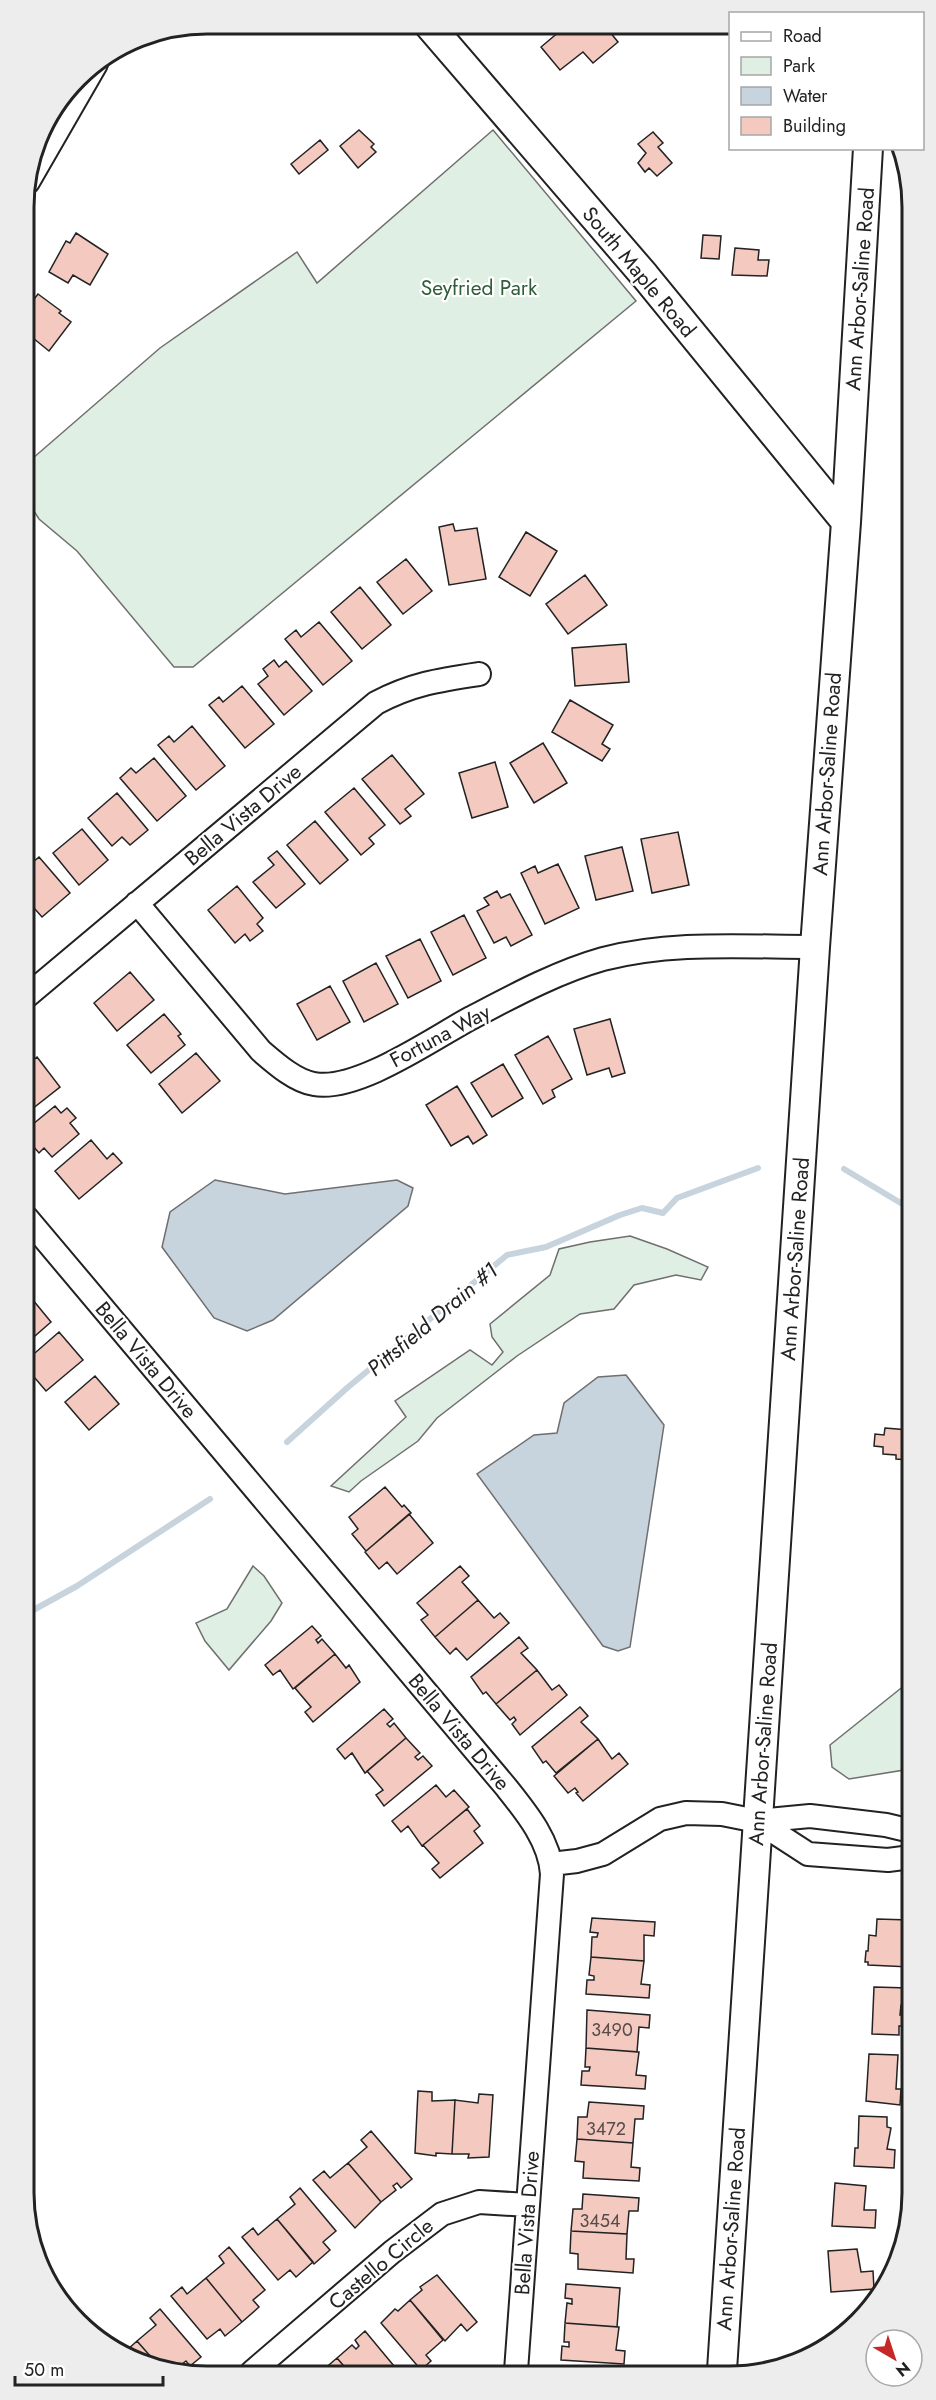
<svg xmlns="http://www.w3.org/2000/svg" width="936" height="2400" font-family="Jost,sans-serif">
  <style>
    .green { fill: #e0efe3; stroke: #6f6f6f; stroke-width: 1.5 }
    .water { fill: #c7d3dd; stroke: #6f6f6f; stroke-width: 1.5 }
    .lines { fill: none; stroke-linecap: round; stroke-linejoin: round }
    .stream { stroke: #c7d3dd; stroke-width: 6 }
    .building { fill: #f3c9c0; stroke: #222; stroke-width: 1.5 }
    .minor-casing { stroke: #222; stroke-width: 26 }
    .major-casing { stroke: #222; stroke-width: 32 }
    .minor { stroke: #fff; stroke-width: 22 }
    .major { stroke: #fff; stroke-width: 28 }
    .labels { text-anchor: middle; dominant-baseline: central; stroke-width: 4.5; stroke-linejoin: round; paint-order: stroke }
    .number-label { font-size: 18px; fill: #564c4a }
    .street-label { font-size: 21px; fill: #222; stroke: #fff }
    .park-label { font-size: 21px; fill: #2f5e38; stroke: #fff }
    .water-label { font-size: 22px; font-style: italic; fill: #222; stroke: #fff }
    .rim { fill: none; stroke: #222; stroke-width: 3 }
  </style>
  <rect width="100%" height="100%" fill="#fff"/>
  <path class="green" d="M493,130L636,301L193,667H174L77,551L39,519L25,497V465L160,348L297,252L317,283Z
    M630,1236L667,1249L708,1267L701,1280L676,1275L634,1285L614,1309L580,1314L517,1356L437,1418L418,1441L361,1481L349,1492L331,1486L406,1417L395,1401L470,1350L492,1365L503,1352L492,1337L490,1324L550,1275L559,1249L590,1242Z
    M253,1566L264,1576L282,1603L271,1621L229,1670L205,1641L196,1623L227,1609Z
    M910,1681V1769L849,1779L832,1767L830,1745Z"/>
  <path class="water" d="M215,1180L285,1194L397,1180L413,1188L408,1206L273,1320L247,1331L214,1318L162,1247L170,1212Z
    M626,1375L664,1425L630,1647L618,1651L603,1646L477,1474L534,1435L557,1433L564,1403L598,1377Z"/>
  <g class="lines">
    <path class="stream" d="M844,1169L909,1208
      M287,1442L347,1388L507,1255L546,1247L620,1215L642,1208L663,1213L677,1198L758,1168
      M28,1613L77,1586L210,1499"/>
  </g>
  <path class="building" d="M566,26H605L618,42L593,63L583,52L560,70L541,47Z
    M359,130L374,144L371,147L376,152L358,168L340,146Z
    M653,132L663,143L658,147L672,163L657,176L649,168L645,172L638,163L646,153L638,144Z
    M320,140L328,150L299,174L291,164Z
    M76,233L108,254L90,285L73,275L68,283L49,272L66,241L70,243Z
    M703,235L721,236L719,259L701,258Z
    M735,248L759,250L758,260H769L767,276L732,275Z
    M38,294L61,311L59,313L71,322L49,351L33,338L28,345L25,343V311Z
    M453,524L455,531L477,528L486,579L449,585L439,527Z
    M526,532L557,551L530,596L499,577Z
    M406,559L432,591L403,614L377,582Z
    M585,575L607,605L568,634L546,604Z
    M360,587L391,625L362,649L331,612Z
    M319,622L352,661L323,685L285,639L296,630L301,637Z
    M626,644L629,682L575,686L572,648Z
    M274,660L279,667L286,661L312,691L284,715L258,684L268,676L263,669Z
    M242,686L274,724L245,748L209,705L219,697L223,702Z
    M570,700L613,725L602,744L610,749L602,761L552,732Z
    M192,726L225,766L196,790L158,745L169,736L174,742Z
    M543,743L567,783L534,803L510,763Z
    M392,755L424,794L405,809L411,816L400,824L362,779Z
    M154,758L186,796L157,821L120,778L131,768L136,773Z
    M495,762L508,807L472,818L459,773Z
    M354,788L385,825L369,838L374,844L361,855L325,812Z
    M117,793L148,830L130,845L122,837L112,846L88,818Z
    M315,821L348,860L320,884L287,845Z
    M82,829L108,860L79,885L53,853Z
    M678,832L689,885L652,893L641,839Z
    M622,847L633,891L596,900L585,856Z
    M277,851L305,884L276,908L253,882L274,865L268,858Z
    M39,857L70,893L42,917L26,899V868Z
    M558,864L579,908L545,924L521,873L535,866L538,873Z
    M237,886L263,918L257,924L263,931L250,941L245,934L235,943L208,910Z
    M497,891L501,898L510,894L532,935L511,946L506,937L494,943L477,911L489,905L484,898Z
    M464,915L486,958L453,975L431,932Z
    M420,939L441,981L408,998L386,956Z
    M376,963L398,1004L364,1022L343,981Z
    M130,972L154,1000L117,1031L94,1003Z
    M330,986L350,1022L317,1040L297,1004Z
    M164,1014L181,1034L178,1036L185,1045L151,1073L127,1045Z
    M610,1019L625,1073L612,1077L609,1068L587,1075L574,1029Z
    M548,1036L572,1079L552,1090L555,1097L543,1104L515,1055Z
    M196,1053L220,1081L182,1113L159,1084Z
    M37,1057L60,1087L27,1113V1065Z
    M503,1064L523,1098L492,1117L471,1083Z
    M457,1086L487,1135L473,1144L468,1136L451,1146L426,1105Z
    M55,1106L61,1113L67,1108L76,1118L70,1123L79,1134L52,1157L44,1148L39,1153L27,1139V1129Z
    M91,1140L107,1159L113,1153L122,1163L79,1199L55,1171Z
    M28,1294L51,1322L28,1342Z
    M59,1332L83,1360L46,1391L28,1370V1359Z
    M95,1376L119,1404L89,1430L65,1402Z
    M885,1428L909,1430V1460L896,1459V1455L883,1454V1447L874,1446L875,1434L884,1435Z
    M385,1487L402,1507L404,1505L411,1513L366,1551L352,1534L358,1529L349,1517Z
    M409,1514L433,1543L397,1574L387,1562L379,1569L365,1552Z
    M460,1566L469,1576L462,1582L478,1600L435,1637L421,1620L428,1615L417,1603Z
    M478,1600L494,1618L500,1613L509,1623L467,1660L456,1648L450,1654L435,1637Z
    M312,1626L321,1636L316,1640L318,1643L322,1639L335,1654L293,1689L280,1670L273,1675L265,1665Z
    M519,1637L528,1648L521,1653L537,1670L496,1704L486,1692L483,1694L471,1677Z
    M335,1654L346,1668L349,1665L360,1682L313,1722L305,1712L311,1707L295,1688Z
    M537,1670L552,1690L559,1685L567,1695L520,1735L512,1724L516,1720L514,1717L510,1720L496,1704Z
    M580,1707L588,1716L581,1722L598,1739L556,1773L546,1761L543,1763L532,1747Z
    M384,1709L393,1719L387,1724L390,1727L394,1723L406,1738L365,1773L352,1753L345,1759L337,1749Z
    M406,1738L420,1753L415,1757L418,1760L423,1756L432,1766L384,1806L376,1795L383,1790L367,1771Z
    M598,1739L612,1759L619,1753L628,1764L583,1801L576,1793L578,1792L575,1788L568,1793L554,1776Z
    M436,1785L446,1797L454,1790L469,1807L422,1846L408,1826L401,1832L392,1821Z
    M467,1809L480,1826L474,1831L483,1843L440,1878L432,1869L439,1863L423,1845Z
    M592,1918L655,1922L654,1936L644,1935V1961L591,1957L592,1937H597L598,1933L590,1932Z
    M877,1919L909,1920L905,1952H911L910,1967L868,1965V1962H865L866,1951H868L869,1935L876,1936Z
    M591,1957L644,1961L641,1984L650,1985L649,1998L586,1994L587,1980H594V1976L589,1975Z
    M874,1987L908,1988L907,2006L901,2005L900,2015H904V2026H899V2035L872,2034Z
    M587,2010L650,2015L649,2028L639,2027L637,2052L586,2048Z
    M586,2048L639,2052L636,2075L646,2076L645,2089L581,2085L582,2071H589L590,2067H585Z
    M869,2054L898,2055L896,2089H901L900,2105L866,2101Z
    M418,2091L432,2092V2101L455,2100L452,2154L436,2153V2156L415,2153Z
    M479,2094L493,2095L489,2157L468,2158L469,2154H452L455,2100L478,2103Z
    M589,2102L644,2106L643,2119H635L633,2143L577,2139L578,2117H587Z
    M859,2116L887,2117V2127L891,2128L887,2149L895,2150L894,2168L854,2166L855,2148H858Z
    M371,2131L412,2179L401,2188L397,2183L393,2186L396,2190L381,2202L348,2163L367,2147L361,2140Z
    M577,2139L633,2143L631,2167L640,2168L639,2181L583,2178L584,2162L575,2161Z
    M348,2163L381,2202L355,2228L313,2180L324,2171L330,2178Z
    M835,2183L866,2186L864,2210H876L875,2228L832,2226Z
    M300,2188L336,2231L323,2242L330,2250L314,2264L277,2219L295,2204L290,2197Z
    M583,2194L639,2198L638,2211H629L627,2234L571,2231L573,2209H582Z
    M277,2219L313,2262L296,2277L290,2270L278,2280L242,2237L253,2228L258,2235Z
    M571,2231L627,2234L626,2259H634L633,2273L578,2269V2254L570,2253Z
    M229,2247L265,2290L253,2300L259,2307L242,2322L206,2278L224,2263L219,2256Z
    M857,2249L861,2272L873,2271L874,2289L831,2292L828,2251Z
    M437,2275L477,2322L467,2331L461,2324L445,2341L410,2300L422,2290L420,2287Z
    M206,2278L242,2322L225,2336L220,2329L207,2339L171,2296L182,2287L187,2294Z
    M566,2284L620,2288L617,2327L565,2323L567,2303L572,2304V2299L565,2298Z
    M410,2300L443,2340L426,2355L431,2361L421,2370L381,2323L395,2309L398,2311Z
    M160,2309L201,2357L190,2366L186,2361L182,2364L186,2368L180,2372L172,2373L158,2365L137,2341L156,2325L150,2318Z
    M565,2323L619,2327L616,2350L625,2351L624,2364L561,2360L562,2346L569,2347V2342H564Z
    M365,2331L399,2372H349L337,2358L352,2345L356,2349L359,2346L355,2340Z
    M137,2341L158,2365L127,2350Z
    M337,2358L349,2372H325L323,2370Z"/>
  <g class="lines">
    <defs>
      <path id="minor" d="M28,182L96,64
        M137,903L261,1051C275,1063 295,1081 314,1084C357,1092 432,1039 471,1018C513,996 557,972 603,959C672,941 744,947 815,947
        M27,996L376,703C412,684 439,680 479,674
        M27,1218L506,1787C526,1812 550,1841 552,1874L516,2371
        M757,1821L808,1854L888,1860L911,1857
        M551,1864L577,1861L603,1854L660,1819L686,1813L722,1814L757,1821L810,1816L886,1825L911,1831
        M252,2372L392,2252L442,2214L479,2202L528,2205"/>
      <path id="major" d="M429,25L645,276L846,522
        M722,2370L815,947L846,522L868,148"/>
    </defs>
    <use href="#minor" class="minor-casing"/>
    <use href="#major" class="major-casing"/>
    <use href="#minor" class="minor"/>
    <use href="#major" class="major"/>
  </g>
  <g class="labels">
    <g class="number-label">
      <text x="612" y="2030">3490</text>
      <text x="606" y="2129">3472</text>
      <text x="600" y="2221">3454</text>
    </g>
    <g class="street-label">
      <text transform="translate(639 272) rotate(50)">South Maple Road</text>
      <text transform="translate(860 289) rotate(-86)">Ann Arbor-Saline Road</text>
      <text transform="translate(827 774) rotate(-86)">Ann Arbor-Saline Road</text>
      <text transform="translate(243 815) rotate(-40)">Bella Vista Drive</text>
      <text transform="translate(440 1036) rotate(-28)">Fortuna Way</text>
      <text transform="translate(795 1259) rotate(-86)">Ann Arbor-Saline Road</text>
      <text transform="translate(146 1360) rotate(50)">Bella Vista Drive</text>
      <text transform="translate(459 1732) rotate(50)">Bella Vista Drive</text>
      <text transform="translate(763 1744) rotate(-86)">Ann Arbor-Saline Road</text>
      <text transform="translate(527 2223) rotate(-86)">Bella Vista Drive</text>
      <text transform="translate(731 2229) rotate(-86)">Ann Arbor-Saline Road</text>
      <text transform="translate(381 2264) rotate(-40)">Castello Circle</text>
    </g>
    <g class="park-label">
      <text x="479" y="288">Seyfried Park</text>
    </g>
    <g class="water-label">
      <text transform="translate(432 1319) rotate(-40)">Pittsfield Drain #1</text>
    </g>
  </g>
  <path d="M0 0H936V2400H0ZM207 34H729A173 173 0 0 1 902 207V2193A173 173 0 0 1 729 2366H207A173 173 0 0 1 34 2193V207A173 173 0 0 1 207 34Z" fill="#ededed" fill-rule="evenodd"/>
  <path class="rim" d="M207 34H729A173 173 0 0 1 902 207V2193A173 173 0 0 1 729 2366H207A173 173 0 0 1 34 2193V207A173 173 0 0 1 207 34Z"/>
  <rect x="729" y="12" width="195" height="138" fill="#ffffff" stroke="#a7a7a7" stroke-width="1.5"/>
  <rect x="741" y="32" width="30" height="9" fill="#ffffff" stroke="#a7a7a7" stroke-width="1.5"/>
  <text x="783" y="42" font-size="18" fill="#222222">Road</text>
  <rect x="741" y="57" width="30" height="18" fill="#e0efe3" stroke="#a7a7a7" stroke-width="1.5"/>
  <text x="783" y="72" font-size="18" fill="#222222">Park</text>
  <rect x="741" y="87" width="30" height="18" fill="#c7d3dd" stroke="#a7a7a7" stroke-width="1.5"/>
  <text x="783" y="102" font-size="18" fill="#222222">Water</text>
  <rect x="741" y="117" width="30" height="18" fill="#f3c9c0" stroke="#a7a7a7" stroke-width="1.5"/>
  <text x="783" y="132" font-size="18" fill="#222222">Building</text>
  <g transform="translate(894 2358) rotate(141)"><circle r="28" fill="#ffffff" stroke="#a7a7a7" stroke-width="1.5"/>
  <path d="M0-4.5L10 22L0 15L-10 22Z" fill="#c62828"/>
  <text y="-9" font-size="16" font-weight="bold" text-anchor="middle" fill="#222222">N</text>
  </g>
  <path d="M15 2376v9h148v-9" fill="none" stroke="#222222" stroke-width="3"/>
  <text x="24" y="2376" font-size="18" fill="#222222" stroke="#ffffff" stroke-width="4.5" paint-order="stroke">50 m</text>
</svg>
